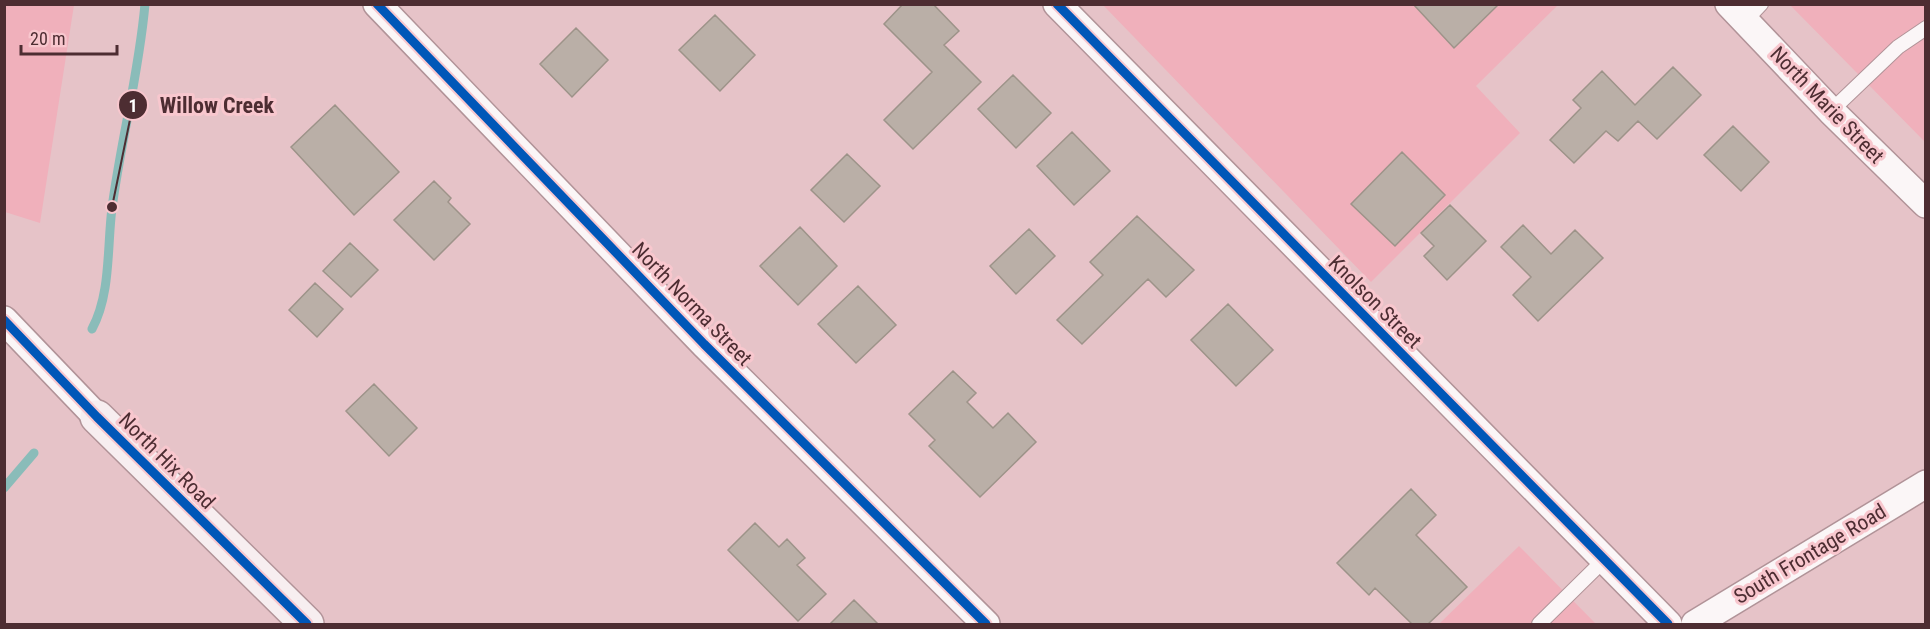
<svg xmlns="http://www.w3.org/2000/svg" width="1930" height="629" font-family="'Roboto Condensed',sans-serif">
  <style>
    .built { fill: #f0b0bb }
    .lines { fill: none; stroke-linecap: round; stroke-linejoin: round }
    .stream { stroke: #8abcb9; stroke-width: 9 }
    .building { fill: #baafa7; stroke: #9d9389; stroke-width: 1.5 }
    .lane-casing { stroke: #b19398; stroke-width: 16 }
    .street-casing { stroke: #b19398; stroke-width: 30 }
    .secondary-casing { stroke: #b19398; stroke-width: 36 }
    .lane { stroke: #fbf6f7; stroke-width: 14 }
    .street { stroke: #fbf6f7; stroke-width: 27 }
    .secondary { stroke: #f7eef0; stroke-width: 33 }
    .cycleway-casing { stroke: #f8c7ce; stroke-width: 13 }
    .cycleway { stroke: #0057b8; stroke-width: 9 }
    .labels { text-anchor: middle; dominant-baseline: central; stroke-width: 6; stroke-linejoin: round; paint-order: stroke }
    .street-label { font-size: 21px; fill: #4d2d32; stroke: #f8c7ce }
    .leader { fill: none; stroke: #4d2d32; stroke-width: 2 }
    .callout-dot { fill: #4d2d32; stroke: #f8c7ce; stroke-width: 2 }
    .mark-label { font-size: 18px; text-anchor: middle; font-weight: bold; fill: #fff }
    .callout-label { font-size: 22px; text-anchor: middle; font-weight: bold; fill: #4d2d32; stroke: #f8c7ce; stroke-width: 6; stroke-linejoin: round; paint-order: stroke }
  </style>
  <rect width="100%" height="100%" fill="#e6c3c8"/>
  <path class="built" d="M4,5H74L40,223L5,212Z
    M1103,5H1558L1476,86L1520,133L1371,282Z
    M1790,5H1925V142Z
    M1519,546L1596,624H1439Z"/>
  <g class="lines">
    <path class="stream" d="M92,329C111,294 107,247 112,208C121,140 139,73 145,4
      M4,488L34,453"/>
  </g>
  <path class="building" d="M903,4H933L959,31L944,45L981,82L913,149L884,120L932,72L884,24Z
    M1413,4H1499L1454,48Z
    M715,15L755,55L720,91L679,50Z
    M576,28L608,60L572,97L540,64Z
    M1673,67L1701,95L1657,139L1638,121L1618,141L1606,131L1574,163L1550,140L1581,108L1573,100L1602,71L1635,105Z
    M1013,75L1051,113L1016,148L978,109Z
    M335,105L399,172L354,215L291,147Z
    M1733,126L1769,162L1741,191L1704,155Z
    M1072,132L1110,171L1074,205L1037,166Z
    M1402,152L1445,195L1395,246L1351,204Z
    M847,154L880,186L844,222L811,190Z
    M434,181L451,198L448,202L470,224L434,260L394,220Z
    M1450,205L1486,241L1447,280L1424,256L1434,246L1421,233Z
    M1137,216L1194,270L1166,297L1148,279L1082,344L1057,320L1103,275L1090,262Z
    M1523,225L1551,254L1575,230L1603,258L1538,321L1513,295L1531,277L1501,247Z
    M800,227L837,266L798,305L760,266Z
    M1029,229L1055,256L1016,294L990,266Z
    M350,243L378,270L351,297L323,271Z
    M315,283L343,309L317,337L289,310Z
    M858,286L896,325L856,363L818,324Z
    M1228,304L1273,350L1236,386L1191,340Z
    M953,371L976,393L967,402L993,428L1008,413L1036,442L980,497L929,446L935,440L909,414Z
    M374,384L417,428L389,456L346,411Z
    M1411,489L1436,515L1416,535L1467,587L1428,624H1412L1375,588L1369,595L1337,563Z
    M755,523L779,547L787,539L805,558L797,565L826,594L798,621L728,550Z
    M854,600L878,624H830Z"/>
  <g class="lines">
    <defs>
      <path id="lane" d="M1745,21L1761,4
        M1831,111L1898,47L1926,28
        M1539,624L1604,560"/>
      <path id="street" d="M377,4L704,344L986,624
        M1057,4L1668,624
        M1729,4L1831,111L1926,204
        M4,320L97,417
        M1695,624L1926,484"/>
      <path id="secondary" d="M97,417L307,624"/>
    </defs>
    <use href="#lane" class="lane-casing"/>
    <use href="#street" class="street-casing"/>
    <use href="#secondary" class="secondary-casing"/>
    <use href="#lane" class="lane"/>
    <use href="#street" class="street"/>
    <use href="#secondary" class="secondary"/>
    <defs>
      <path id="cycleway" d="M377,4L704,344L986,624
        M1057,4L1668,624
        M4,320L97,417L307,624"/>
    </defs>
    <use href="#cycleway" class="cycleway-casing"/>
    <use href="#cycleway" class="cycleway"/>
  </g>
  <g class="labels">
    <g class="street-label">
      <text transform="translate(1827 105) rotate(46)">North Marie Street</text>
      <text transform="translate(1375 302) rotate(45)">Knolson Street</text>
      <text transform="translate(692 304) rotate(46)">North Norma Street</text>
      <text transform="translate(167 461) rotate(45)">North Hix Road</text>
      <text transform="translate(1810 554) rotate(-31)">South Frontage Road</text>
    </g>
  </g>
  <path class="leader" d="M112 207L133 105"/>
  <g class="callout-dot">
    <circle cx="112" cy="207" r="6"/>
    <circle cx="133" cy="105" r="15"/>
  </g>
  <g class="mark-label">
    <text x="133" y="112">1</text>
  </g>
  <g class="callout-label">
    <text x="217" y="113">Willow Creek</text>
  </g>
  <rect width="1930" height="629" fill="none" stroke="#4d2d32" stroke-width="12"/>
  <path d="M21 45v9h96v-9" fill="none" stroke="#4d2d32" stroke-width="3"/>
  <text x="30" y="45" font-size="18" fill="#4d2d32" stroke="#f8c7ce" stroke-width="4.5" paint-order="stroke">20 m</text>
</svg>
